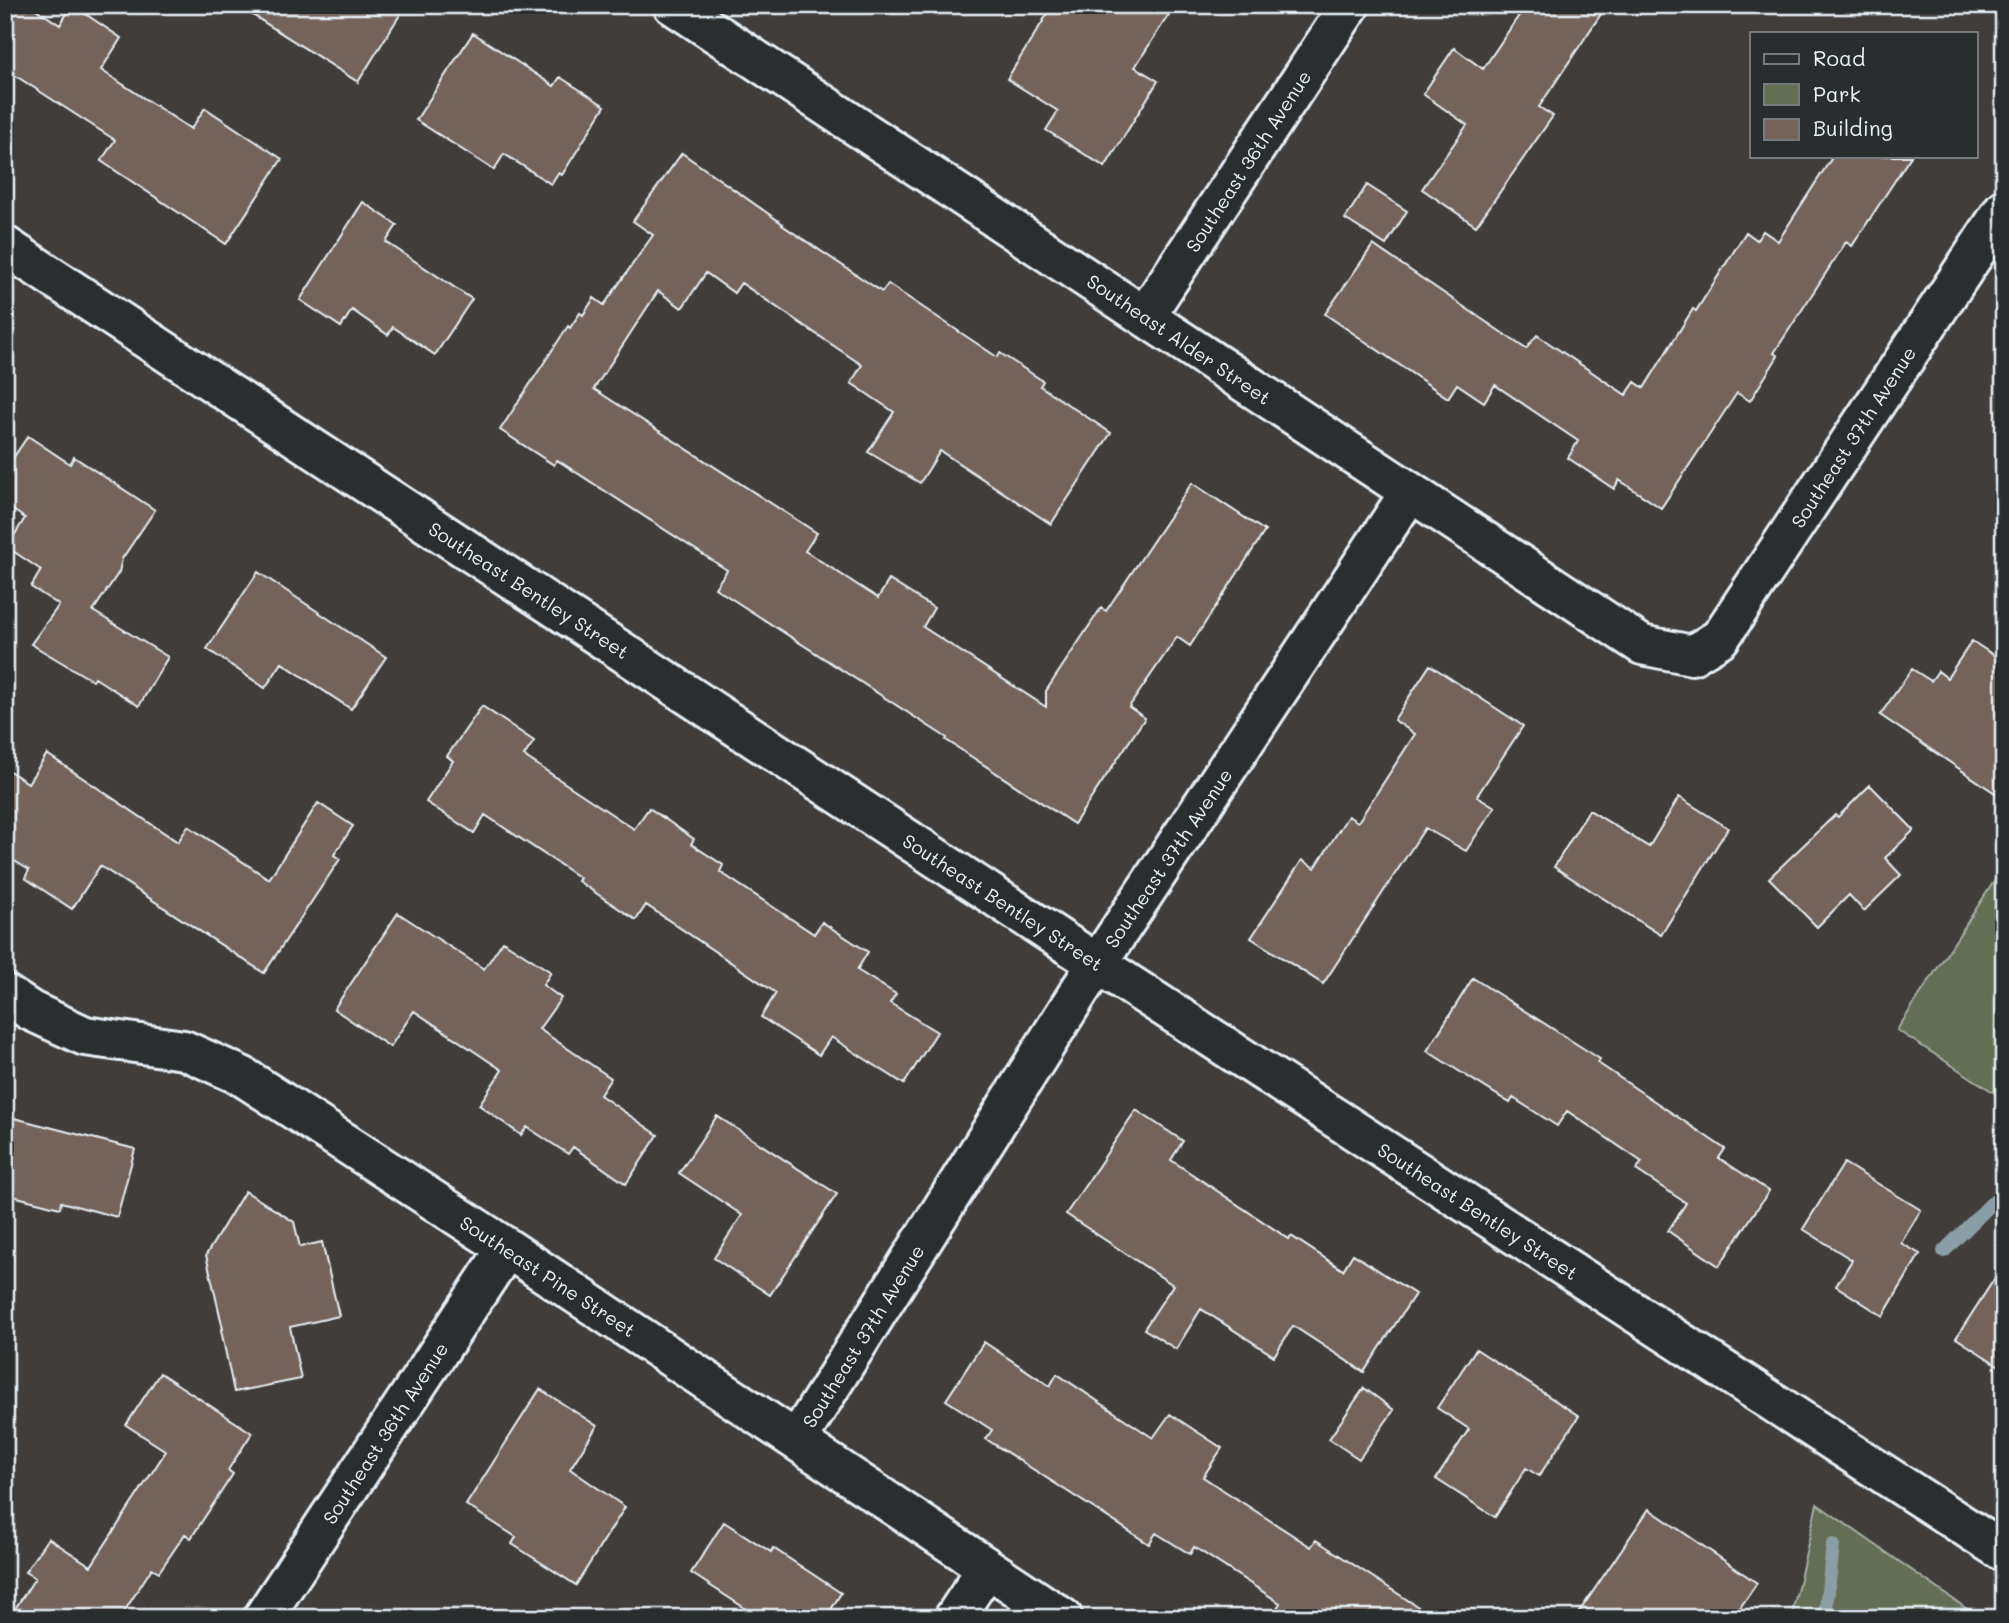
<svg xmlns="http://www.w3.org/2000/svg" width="2009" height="1623" font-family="Mali,sans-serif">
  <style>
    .green { fill: #646e55; stroke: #a6b0a6; stroke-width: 2 }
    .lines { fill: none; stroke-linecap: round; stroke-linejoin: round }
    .stream { stroke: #8a9fa5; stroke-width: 14 }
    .building { fill: #73635a; stroke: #e8f1f8; stroke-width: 2 }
    .street-casing { stroke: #e8f1f8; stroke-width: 44 }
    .secondary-casing { stroke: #e8f1f8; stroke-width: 44 }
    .street { stroke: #2a2d2e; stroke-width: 38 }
    .secondary { stroke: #2a2d2e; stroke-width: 38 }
    .labels { text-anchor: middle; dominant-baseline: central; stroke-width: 7; stroke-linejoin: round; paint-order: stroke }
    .street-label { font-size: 19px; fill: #e8f1f8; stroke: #2a2d2e }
  </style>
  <rect width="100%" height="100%" fill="#403d3b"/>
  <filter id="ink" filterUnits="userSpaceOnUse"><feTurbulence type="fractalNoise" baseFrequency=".0143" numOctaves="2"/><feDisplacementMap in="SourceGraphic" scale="14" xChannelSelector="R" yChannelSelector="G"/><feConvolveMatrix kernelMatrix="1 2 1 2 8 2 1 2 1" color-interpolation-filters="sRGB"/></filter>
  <g filter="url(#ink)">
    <path class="green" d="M2004,866V1099L1897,1030Z
      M1817,1504L1980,1618H1791Z"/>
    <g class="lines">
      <path class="stream" d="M1944,1251L1991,1204L2004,1195
        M1825,1618L1833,1545"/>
    </g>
    <path class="building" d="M5,5H30L60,25L72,5L121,38L101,70L191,129L205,108L282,159L226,244L101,161L115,140L5,69Z
      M237,5H406L358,82Z
      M1053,5H1175L1135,67L1158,81L1105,167L1046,130L1058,111L1007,79Z
      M1526,5H1607L1539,107L1553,116L1476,226L1422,189L1467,125L1423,94L1454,48L1483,69Z
      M473,33L554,86L560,77L605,106L562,175L558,173L551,184L504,154L494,170L416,120Z
      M682,153L783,224L782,225L882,292L888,284L997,357L1000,353L1043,381L1040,386L1111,433L1051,524L940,451L920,483L868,452L894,412L851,383L862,365L741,283L734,293L706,273L682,308L658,291L594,389L817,533L805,551L878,598L889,580L934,608L923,627L1046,707V691L1101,608L1106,611L1192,483L1265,531L1190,646L1177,637L1129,707L1145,718L1074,824L946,740L947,738L715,588L727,570L557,460L554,465L500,430L568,326L570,328L580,313L583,315L594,298L604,305L653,235L633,221Z
      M1833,156H1911L1852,246L1846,242L1774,353L1778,356L1750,401L1737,393L1661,508L1619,480L1614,489L1568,458L1578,441L1495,385L1484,402L1457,384L1448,398L1325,314L1373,245L1526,349L1537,335L1626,395L1635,382L1644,388L1693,309L1696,311L1746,232L1757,240L1763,231L1778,241Z
      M1367,185L1407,211L1386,245L1345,219Z
      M363,202L397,225L386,242L472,299L435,355L393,327L388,335L352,310L341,327L300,300Z
      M28,436L70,464L74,457L155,510L122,559L119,572L93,611L168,657L139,706L95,678L93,681L31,644L59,605L31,587L41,570L7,547L25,518L5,505V470Z
      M258,572L386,657L351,709L282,663L265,688L207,649Z
      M1972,641L2004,662V799L1880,715L1912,669L1931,681L1938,671L1947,678Z
      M1430,665L1523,726L1477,796L1495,807L1466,851L1425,828L1323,984L1251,938L1302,860L1315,868L1348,816L1358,822L1415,734L1394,720Z
      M482,706L534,741L524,756L634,829L649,808L694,839L691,844L723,865L720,872L814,934L822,922L868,952L857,970L896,994L890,1003L937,1032L904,1084L831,1037L819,1055L761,1017L776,993L646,905L636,920L578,881L580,878L485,815L474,833L426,802L453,761L447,756Z
      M47,754L178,842L188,826L269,879L318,803L353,826L334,855L340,859L264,973L100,866L72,909L25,878L29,870L5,855V768L28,783Z
      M1870,785L1914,830L1885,858L1901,875L1864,911L1849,895L1817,927L1769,878L1835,815L1838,817Z
      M1679,797L1728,828L1661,935L1554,867L1589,810L1649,847Z
      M398,913L484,969L503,941L551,972L543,985L561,998L539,1029L611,1078L600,1095L658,1135L626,1184L573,1147L568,1154L527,1127L521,1135L479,1105L502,1070L414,1011L390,1047L334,1009Z
      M1473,978L1600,1059L1598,1063L1725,1149L1719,1158L1769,1191L1719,1266L1668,1231L1686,1203L1636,1170L1642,1162L1567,1111L1557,1126L1513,1098L1510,1103L1427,1051Z
      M1136,1110L1183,1141L1171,1160L1289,1239L1291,1236L1343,1270L1353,1254L1415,1294L1364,1372L1293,1326L1274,1356L1201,1309L1176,1349L1144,1329L1173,1285L1066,1214Z
      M717,1116L837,1194L770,1295L714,1258L742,1215L679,1173Z
      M10,1117L135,1149L117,1217L61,1202L60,1208L5,1194V1137Z
      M1844,1163L1921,1210L1901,1243L1920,1254L1883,1316L1836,1286L1852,1260L1803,1229Z
      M245,1191L294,1222L300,1247L322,1242L339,1316L290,1327L301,1379L234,1392L221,1330L223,1329L206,1255Z
      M2004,1264V1369L1956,1338Z
      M984,1342L1050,1386L1057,1374L1153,1438L1170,1414L1222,1448L1203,1477L1311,1547L1316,1540L1435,1618H1271L1280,1603L1194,1547L1190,1554L1156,1533L1149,1544L986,1439L992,1430L946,1400Z
      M1476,1349L1579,1416L1539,1476L1526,1468L1495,1517L1436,1479L1469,1429L1437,1408Z
      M160,1373L252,1433L228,1470L233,1474L191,1538L185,1534L159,1572L152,1568L120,1618H9L35,1578L25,1572L48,1538L91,1566L166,1451L126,1425Z
      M1364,1388L1394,1410L1359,1459L1329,1439Z
      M540,1389L597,1426L570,1469L625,1507L576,1585L512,1544L516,1537L466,1505Z
      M1649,1509L1757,1583L1733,1618H1575Z
      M724,1522L771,1552L773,1548L841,1593L826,1618H760L691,1573Z"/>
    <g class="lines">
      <defs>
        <path id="street" d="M673,5L1642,645L1692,655L1720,638L2004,209
          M1145,316L1350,5
          M5,994L31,1011L85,1036L184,1050L242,1076L507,1248L1063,1618
          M797,1440L1080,990L1410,492
          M263,1618L507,1248
          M954,1618L987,1568"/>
        <path id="secondary" d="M5,246L1064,942L2004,1552"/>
      </defs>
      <use href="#street" class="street-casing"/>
      <use href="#secondary" class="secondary-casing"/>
      <use href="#street" class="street"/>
      <use href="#secondary" class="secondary"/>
    </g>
  </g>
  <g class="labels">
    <g class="street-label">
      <text transform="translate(1248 161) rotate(-57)">Southeast 36th Avenue</text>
      <text transform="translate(1179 339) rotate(34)">Southeast Alder Street</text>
      <text transform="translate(1853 437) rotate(-57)">Southeast 37th Avenue</text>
      <text transform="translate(529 590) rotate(33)">Southeast Bentley Street</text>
      <text transform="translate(1168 858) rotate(-56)">Southeast 37th Avenue</text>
      <text transform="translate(1003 902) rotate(33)">Southeast Bentley Street</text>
      <text transform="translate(1478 1211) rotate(33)">Southeast Bentley Street</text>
      <text transform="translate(548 1276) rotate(33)">Southeast Pine Street</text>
      <text transform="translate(863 1336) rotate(-58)">Southeast 37th Avenue</text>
      <text transform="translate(385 1433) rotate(-57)">Southeast 36th Avenue</text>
    </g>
  </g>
  <rect width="2009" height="1623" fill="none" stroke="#2a2d2e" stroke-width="28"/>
  <rect x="14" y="14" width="1981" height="1595" fill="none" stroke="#e8f1f8" stroke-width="2.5" filter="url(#ink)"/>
  <rect x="1750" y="32" width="228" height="126" fill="#2a2d2e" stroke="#767b7f" stroke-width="2"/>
  <rect x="1764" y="54" width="35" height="10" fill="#2a2d2e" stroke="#767b7f" stroke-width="2"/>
  <text x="1813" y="66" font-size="21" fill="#e8f1f8">Road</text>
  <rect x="1764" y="84" width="35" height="21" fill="#646e55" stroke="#767b7f" stroke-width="2"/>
  <text x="1813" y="102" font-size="21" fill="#e8f1f8">Park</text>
  <rect x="1764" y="119" width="35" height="21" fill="#73635a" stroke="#767b7f" stroke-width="2"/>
  <text x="1813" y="136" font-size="21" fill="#e8f1f8">Building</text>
</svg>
